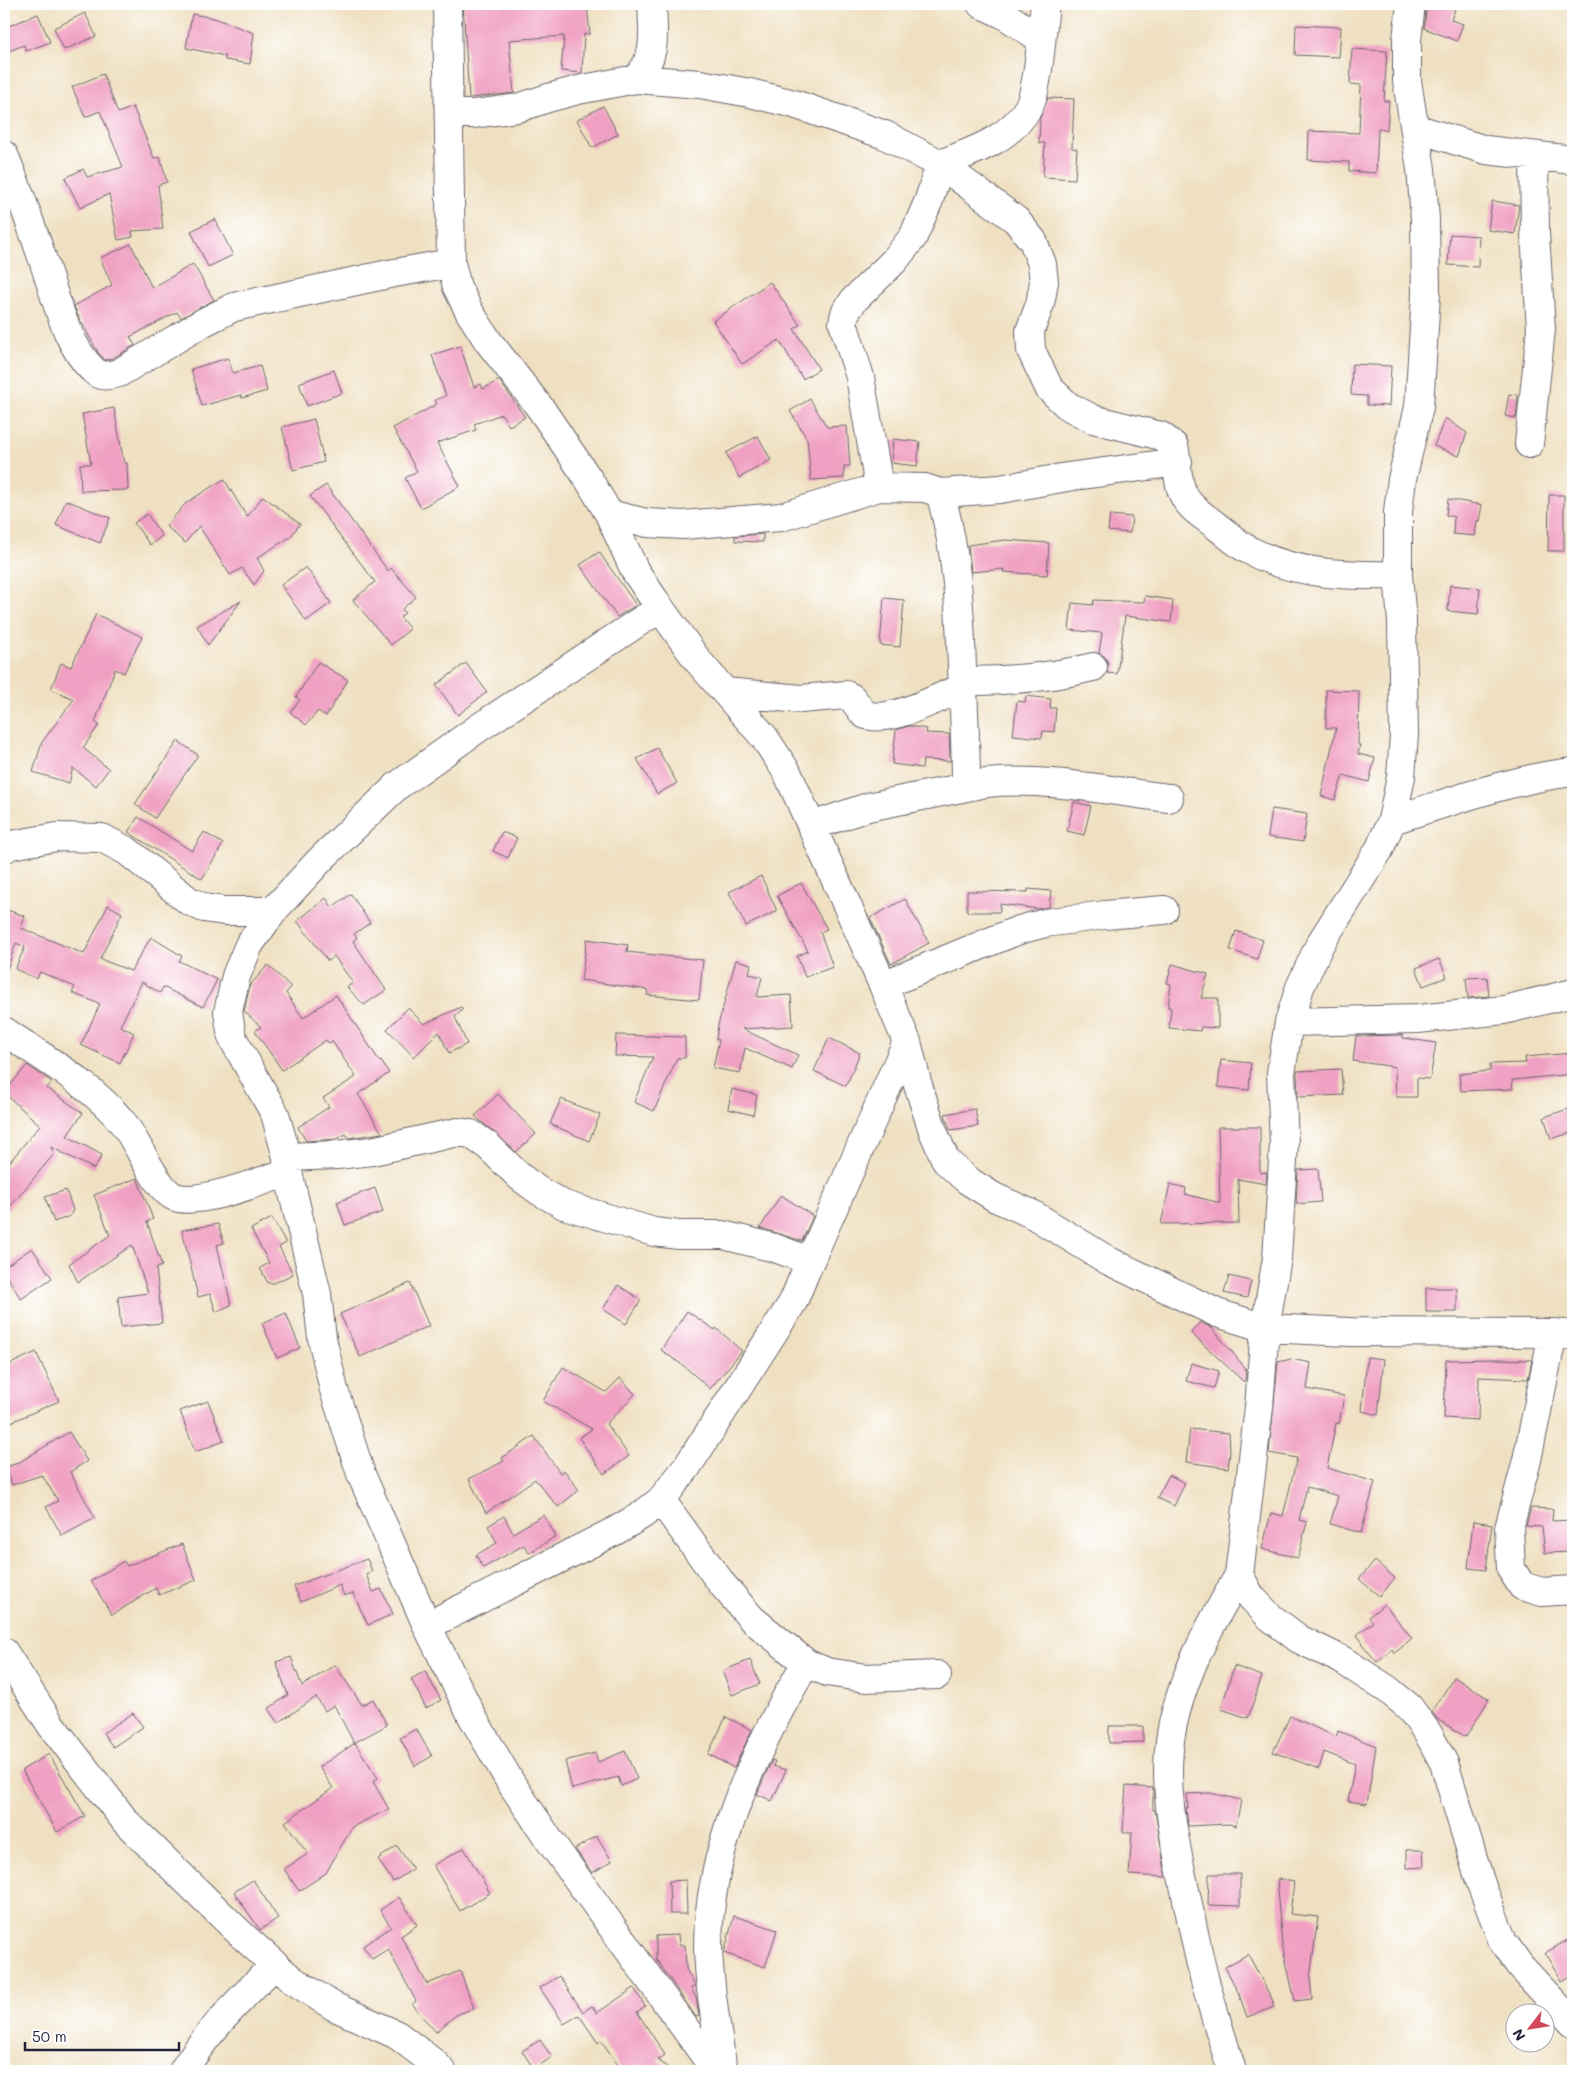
<svg xmlns="http://www.w3.org/2000/svg" width="1577" height="2075" font-family="Mali,sans-serif">
  <style>
    .building { fill: #f0a1c3 }
    .lines { fill: none; stroke-linecap: round; stroke-linejoin: round }
    .minor-casing { stroke: #6a646a; stroke-width: 30 }
    .minor { stroke: #fff; stroke-width: 28 }
  </style>
  <rect width="100%" height="100%" fill="#fff"/>
  <filter id="ink" filterUnits="userSpaceOnUse"><feTurbulence type="fractalNoise" baseFrequency=".02" numOctaves="2"/><feDisplacementMap in="SourceGraphic" scale="10" xChannelSelector="R" yChannelSelector="G"/><feConvolveMatrix kernelMatrix="1 2 1 2 8 2 1 2 1" color-interpolation-filters="sRGB"/></filter>
  <filter id="wash" filterUnits="userSpaceOnUse"><feTurbulence type="fractalNoise" baseFrequency=".0096" numOctaves="4" result="noise"/><feDisplacementMap in="SourceGraphic" scale="20" xChannelSelector="R" yChannelSelector="G"/><feGaussianBlur stdDeviation="1.12" result="paint"/><feColorMatrix in="noise" values="0 0 0 0 0 0 0 0 0 0 0 0 0 0 0 0 0 1.4 0 .05"/><feComposite in="paint" operator="in"/></filter>
  <g filter="url(#wash)">
    <rect width="100%" height="100%" fill="#efe0c1"/>
    <g id="blocks">
      <path class="building" d="M463,4H587L590,34H584L582,73L561,71L564,36L509,40L514,93L469,98Z
        M1427,4H1442L1455,9L1451,20L1463,24L1457,41L1424,28Z
        M85,13L96,36L64,50L54,28Z
        M38,14L50,42L26,51L24,45L4,53V28Z
        M192,14L214,18L254,33L250,64L225,60V56L186,48Z
        M1296,25L1341,27L1339,57L1295,55Z
        M1352,49L1387,51L1384,101H1389L1387,130L1378,129L1376,173L1349,171V162L1308,160L1309,131L1359,133L1361,85L1350,84Z
        M103,74L118,113L133,107L154,158L160,157L167,182L158,185L163,229L132,231L133,237L118,240L109,194L80,208L65,178L83,169L87,177L123,167L100,111L85,117L72,87Z
        M1048,98L1074,99L1072,148L1077,149L1075,179L1043,177L1045,143H1039L1040,118Z
        M603,106L618,134L592,148L577,120Z
        M1492,201L1519,205L1515,234L1488,230Z
        M215,219L233,255L208,267L191,231Z
        M1450,234L1479,236L1478,267L1448,265Z
        M131,244L152,288L193,264L214,300L181,318L177,312L130,337L135,345L113,358L105,360L99,354L79,318L74,306L112,285L100,258Z
        M770,282L800,325L794,329L819,369L803,379L779,340L742,364L713,321Z
        M460,346L474,387L481,384L483,389L499,380L525,417L509,426L502,414L474,424L476,430L437,443L460,486L421,508L405,478L417,471L393,428L437,404L435,400L446,396L432,355Z
        M228,358L233,373L260,366L267,391L242,398L241,395L202,406L191,369Z
        M1352,364L1391,366L1389,406L1367,405V396L1351,395Z
        M334,370L342,393L307,406L299,383Z
        M1509,394L1518,395L1516,418L1505,416Z
        M810,399L827,427L847,426L850,466H844V478L811,480L807,439L790,411Z
        M114,408L124,463H127L128,490L81,491L80,464H91L82,414Z
        M1445,418L1467,433L1459,456L1434,446Z
        M314,419L324,462L293,470L282,427Z
        M758,436L771,460L739,478L726,453Z
        M893,439L920,442L917,466L891,463Z
        M224,479L247,517L263,496L300,524L290,537L257,558L264,571L254,585L242,568L230,575L199,526L185,543L166,526L186,503Z
        M326,485L388,571L391,568L416,597L402,609L405,613L400,617L410,629L391,645L353,600L375,582L310,496Z
        M1549,495H1564V551H1548Z
        M1448,499L1482,505L1479,521H1477L1475,536L1453,534L1454,517L1446,515Z
        M66,500L110,518L100,543L56,525Z
        M147,514L162,536L150,545L134,523Z
        M1110,515L1132,517L1130,533L1108,531Z
        M763,534V542L735,541V536Z
        M1005,540L1049,543L1047,575L1003,572L1004,569L971,572L968,545Z
        M599,552L636,605L617,617L580,565Z
        M306,567L331,603L306,621L281,585Z
        M1450,585L1480,588L1478,614L1448,611Z
        M1145,596L1173,600L1171,622L1125,616L1117,674L1107,673L1108,663L1105,657L1099,653L1102,633L1069,630L1072,603L1093,605L1094,600L1144,602Z
        M884,598L904,600L900,647L880,645Z
        M241,601L208,645L197,626Z
        M96,614L142,637L124,673L115,669L95,722L99,725L83,748L109,769L96,786L73,768L69,783L33,772L42,742L74,699L51,689L61,663L71,667Z
        M318,662L348,680L326,716L318,711L306,725L290,712L300,700L296,697Z
        M466,663L487,692L458,715L436,685Z
        M1326,690L1359,691L1358,745H1360L1358,754L1375,758L1369,782L1343,775L1335,800L1321,796L1336,728H1326Z
        M1026,696L1051,699L1050,708H1056L1054,732L1043,731L1042,738L1013,735L1017,701L1025,702Z
        M909,726L927,729L926,733L949,734L950,761L923,760L922,768L892,764L896,730Z
        M178,741L198,755L155,818L135,804Z
        M657,748L677,783L657,794L637,759Z
        M1074,802L1091,806L1084,835L1067,831Z
        M1272,809L1307,814L1303,842L1268,837Z
        M138,817L192,851L204,832L223,844L202,879L128,832Z
        M502,832L517,838L508,858L493,851Z
        M761,876L777,911L746,926L729,892Z
        M801,883L827,929L820,932L833,967L805,977L797,956L808,951L777,896Z
        M1028,889L1051,891L1049,907L1038,909L1000,904V912H967V891L1028,892Z
        M351,894L370,923L354,934L357,938L353,941L386,990L364,1005L347,987L353,983L334,956L328,961L297,921L326,898L332,907Z
        M905,899L929,943L891,964L870,918Z
        M108,905L122,913L100,959L131,971L151,937L182,956L179,961L217,980L203,1007L163,987L160,993L142,982L120,1026L134,1033L120,1063L81,1045L100,1004L72,993L75,987L40,972L37,979L15,969L25,947L16,943L7,970H4V909L25,916L21,928L84,954Z
        M1236,931L1263,940L1257,959L1230,950Z
        M587,939L628,945L627,952L703,960L699,1000L647,995L648,990L581,980Z
        M1439,959L1447,977L1423,986L1416,968Z
        M736,960L751,964L749,974L762,977L757,997L791,995L793,1026L742,1029L798,1055L792,1069L745,1048L740,1073L713,1068L719,1040L716,1039L718,1025Z
        M1172,964L1208,974L1201,998H1218V1028L1201,1027L1200,1031L1169,1028L1171,1008L1168,1007L1171,984L1167,983Z
        M268,965L291,987L286,993L303,1018L336,995L380,1062L381,1061L389,1073L358,1094L382,1133L349,1138L346,1134L337,1139L306,1141L298,1127L329,1107L323,1098L356,1077L332,1041L329,1043L326,1040L282,1070L255,1031L261,1027L244,1011L250,985Z
        M1487,977L1489,996L1468,998L1466,978Z
        M461,1007L463,1009L455,1017L467,1044L449,1053L439,1032L414,1057L387,1029L408,1008L424,1024Z
        M616,1035L685,1037V1058H677L654,1111L634,1102L653,1057L615,1056Z
        M1403,1035V1038L1436,1043L1430,1079L1417,1078V1097H1396L1395,1067L1353,1061L1356,1036Z
        M829,1038L860,1053L846,1086L814,1071Z
        M1573,1053V1074L1512,1080L1513,1089L1461,1091L1459,1074L1490,1071V1064L1526,1063L1525,1057Z
        M1221,1060L1251,1063L1249,1090L1218,1087Z
        M27,1065L52,1082L47,1088L83,1113L67,1136L102,1155L94,1169L51,1147L54,1154L4,1214V1169L40,1125L4,1093Z
        M1341,1069L1343,1095L1298,1097L1297,1071Z
        M732,1089L757,1095L753,1115L728,1109Z
        M498,1094L536,1134L516,1152L475,1116Z
        M561,1099L600,1115L589,1141L550,1124Z
        M975,1109L978,1126L950,1130L945,1114Z
        M1568,1109L1573,1124V1132L1551,1139L1544,1117Z
        M1218,1127H1260V1173L1267,1172L1266,1184L1238,1179L1239,1223L1161,1224L1170,1184L1186,1188L1185,1194L1220,1203Z
        M1318,1169L1321,1202L1296,1204L1298,1170Z
        M137,1178L153,1219L147,1222L162,1266L156,1268L162,1323L121,1327L118,1297L148,1293L132,1245L78,1282L69,1264L110,1235L94,1195Z
        M375,1188L383,1212L345,1225L337,1202Z
        M66,1190L73,1210L70,1216L54,1222L45,1197Z
        M781,1195L813,1216L802,1241L760,1228Z
        M272,1218L286,1243L279,1247L293,1274L274,1283H268L260,1268L269,1263L251,1229Z
        M218,1224L224,1243L217,1245L231,1305L216,1312L210,1294L198,1297L182,1230Z
        M32,1248L52,1278L21,1299L4,1272V1267Z
        M1229,1276L1251,1281L1247,1298L1224,1293Z
        M410,1283L429,1326L360,1357L340,1314Z
        M618,1285L641,1300L626,1324L603,1309Z
        M1426,1288H1457V1312H1426Z
        M687,1311L715,1330L716,1328L742,1351L710,1389L684,1366L661,1350Z
        M286,1313L300,1348L277,1358L262,1323Z
        M1200,1322L1212,1328L1246,1369L1245,1380L1244,1382L1191,1333Z
        M36,1352L59,1401L9,1423L4,1412V1367Z
        M1367,1357L1384,1359L1378,1415L1362,1411Z
        M1291,1359L1311,1363L1307,1389L1344,1396L1339,1424L1336,1423L1327,1468L1375,1482L1361,1533L1330,1524L1338,1496L1307,1487L1299,1520L1307,1522L1298,1558L1262,1549L1271,1513L1283,1516L1297,1458L1269,1453L1278,1362Z
        M1498,1359L1532,1360L1528,1379L1479,1377L1478,1420L1444,1418L1446,1360Z
        M1191,1363L1219,1371L1214,1388L1186,1381Z
        M563,1367L606,1392L620,1378L635,1394L606,1424L629,1456L604,1474L579,1438L592,1429L543,1401Z
        M208,1401L224,1441L195,1452L180,1411Z
        M1190,1429L1229,1433L1230,1452L1228,1468L1186,1462Z
        M69,1432L87,1461L70,1472L95,1518L62,1536L46,1507L58,1501L42,1475L12,1485L6,1467L18,1463Z
        M534,1436L560,1473L564,1470L579,1490L558,1507L535,1479L486,1513L469,1479L504,1461L502,1458Z
        M1169,1475L1185,1483L1174,1506L1157,1498Z
        M1531,1508L1553,1509L1552,1521L1573,1520V1552L1545,1553L1542,1527L1526,1526Z
        M543,1515L556,1536L529,1553L524,1545L483,1568L476,1555L497,1543L488,1526L504,1516L513,1533Z
        M1473,1521L1492,1524L1486,1570L1468,1568Z
        M182,1544L196,1580L159,1595L156,1588L112,1615L91,1581L124,1561L127,1566Z
        M367,1559L372,1571L366,1574L373,1592L381,1589L393,1614L368,1625L353,1593L344,1596L340,1585L301,1602L294,1586Z
        M1375,1561L1395,1578L1379,1596L1359,1579Z
        M1384,1604L1412,1638L1395,1653L1392,1649L1377,1662L1362,1644L1363,1643L1357,1635L1373,1622L1369,1617Z
        M291,1657L302,1686L335,1665L362,1705L373,1699L387,1725L354,1743L334,1705L325,1711L316,1697L278,1723L268,1709L288,1695L276,1662Z
        M750,1660L760,1684L732,1695L722,1671Z
        M1234,1666L1262,1676L1248,1718L1221,1709Z
        M425,1671L441,1700L426,1708L411,1679Z
        M1454,1677L1489,1699L1466,1737L1437,1719L1432,1712Z
        M133,1713L143,1727L113,1747L103,1733Z
        M1290,1716L1336,1737L1338,1731L1376,1746L1367,1804L1348,1801L1355,1764L1324,1752L1319,1769L1273,1752Z
        M726,1717L752,1730L734,1768L708,1754Z
        M1109,1726H1143V1742L1109,1743Z
        M416,1729L432,1756L415,1766L400,1738Z
        M355,1743L378,1778L373,1782L389,1809L352,1827L326,1873L299,1891L284,1869L308,1854L285,1822L333,1788L319,1767Z
        M625,1751L637,1779L621,1786L618,1777L572,1789L565,1761L595,1753L598,1762Z
        M49,1754L85,1816L57,1832L22,1770Z
        M772,1760L775,1761L773,1766L786,1770L772,1801L757,1794Z
        M1126,1786L1153,1788V1810H1155L1166,1877L1129,1875L1132,1832H1123Z
        M1210,1793L1241,1800L1236,1826L1229,1824L1188,1826L1186,1808H1188L1187,1794Z
        M597,1836L612,1861L592,1873L575,1849Z
        M397,1846L413,1869L393,1882L378,1859Z
        M464,1848L490,1893L460,1911L433,1865Z
        M1407,1850H1423L1424,1867L1407,1868Z
        M1209,1874H1240V1906L1208,1905Z
        M1278,1879L1294,1882L1290,1914L1318,1917L1310,1978L1312,1999L1295,2001L1282,1944L1277,1890Z
        M253,1880L278,1918L260,1930L234,1892Z
        M686,1880L687,1914H670L669,1881Z
        M399,1897L417,1925L401,1936L427,1984L460,1971L474,2008L456,2015L436,2032L412,2005L416,2001L388,1949L372,1959L363,1946L391,1927L380,1910Z
        M734,1916L777,1930L765,1967L724,1953Z
        M678,1935L679,1945H685L686,1969L695,1986L691,1988L696,1998L699,2016L696,2017L656,1959V1936Z
        M1573,1937V1974L1561,1981L1545,1953Z
        M1248,1954L1274,2003H1272L1274,2007L1247,2017L1239,1994L1225,1967Z
        M559,1976L583,2012L592,2006L597,2013L634,1988L645,2006L637,2012L665,2055L658,2060L672,2071H622L601,2040L598,2043L579,2015L564,2024L540,1988Z
        M540,2040L552,2057L534,2069L522,2051Z"/>
    </g>
  </g>
  <g filter="url(#ink)">
    <use href="#blocks" fill-opacity="0" stroke="#6a646a" stroke-width="1"/>
    <g class="lines">
      <defs>
        <path id="minor" d="M447,4L451,263L457,287L469,311L488,341L541,409L589,480L609,514L635,571L660,608L698,661L764,737L787,772L883,985L907,1042L917,1082L933,1131L946,1161L967,1180L994,1197L1032,1214L1109,1261L1217,1313L1265,1328L1350,1332L1553,1333L1573,1335
          M981,4L1003,14L1041,39
          M1411,4L1407,40V81L1421,169L1425,219L1426,295L1419,407L1402,479L1398,512V575L1402,622L1404,734L1401,777L1392,820L1379,850L1320,944L1300,987L1289,1022L1281,1073L1284,1144L1277,1258L1265,1328L1259,1407L1239,1575L1251,1597L1270,1617L1299,1639L1342,1660L1387,1689L1409,1707L1429,1735L1444,1763L1480,1881L1503,1942L1520,1966L1573,2023
          M636,79C658,56 653,33 652,4
          M449,114H474L518,108L548,98L578,90L636,79L700,84L750,93L794,104L885,135L940,164L1016,220L1033,241L1042,264L1044,282L1040,304L1030,331L1031,350L1049,388L1068,406L1093,419L1161,436L1174,446C1178,462 1176,479 1183,494C1189,508 1204,516 1215,525C1226,533 1237,544 1249,550C1294,575 1347,576 1398,575
          M1415,128L1486,150L1573,160
          M4,155C19,190 31,225 43,260C55,295 66,345 94,371C101,378 111,375 119,373L204,322L234,307L389,274L451,263
          M1529,444L1541,329L1535,233L1534,157
          M879,487L860,377L843,323L845,313L854,300L894,261L913,237L929,200L940,164C971,152 1012,139 1029,106C1039,86 1042,29 1045,4
          M940,493L1000,489L1067,477L1178,462
          M609,514L647,523L683,525L781,517L879,487L925,488L940,493C957,550 960,609 962,668C964,708 966,747 966,787
          M660,608L477,729L397,786L321,859L273,911L249,945L236,976L228,1012L232,1037L275,1114L287,1157L288,1172L317,1294L322,1338L334,1390L361,1474L427,1626L473,1718L511,1783L550,1841L716,2071
          M963,681C1007,681 1050,678 1093,667
          M725,692L801,699L846,695L852,698L864,714C888,725 940,697 963,687
          M1392,820C1451,802 1511,779 1573,772
          M812,826L868,807L986,783C1047,777 1109,791 1169,798
          M4,849L11,845L57,837L102,838L127,851L189,901L204,908L224,911H273
          M883,985L1019,930L1045,923L1105,915L1164,910
          M1289,1022L1418,1019L1504,1010L1573,993
          M4,1031C45,1059 91,1084 123,1123C138,1141 155,1189 175,1197C199,1206 264,1180 288,1172
          M287,1157L337,1155L372,1151L458,1132L471,1134L488,1146L520,1177L539,1191L564,1205L654,1232L679,1235H723L775,1248L810,1261
          M1553,1333L1527,1460L1509,1528L1511,1569L1522,1586L1542,1592L1573,1590
          M661,1500L722,1584L752,1619L806,1663L827,1672L866,1678L937,1675
          M427,1626L615,1531L642,1515L661,1500L687,1467L793,1302L810,1261L907,1042
          M4,1652L51,1725L126,1822L245,1938L291,1979L333,2006L397,2035L434,2063L442,2071
          M183,2071C207,2031 242,1998 275,1964
          M723,2071C717,2030 709,1988 708,1947C708,1848 756,1747 806,1663
          M1232,2071C1223,2040 1212,2008 1204,1977C1197,1950 1192,1922 1186,1895C1175,1843 1162,1788 1171,1734C1181,1677 1210,1625 1239,1575"/>
      </defs>
      <use href="#minor" class="minor-casing"/>
      <use href="#minor" class="minor"/>
    </g>
  </g>
  <rect width="1577" height="2075" fill="none" stroke="#fff" stroke-width="20"/>
  <g transform="translate(1530 2028) rotate(239)"><circle r="24" fill="#ffffff" stroke="#a7a7b1"/>
  <path d="M0-4L9 19L0 12L-9 19Z" fill="#d1495b"/>
  <text y="-8" font-size="14" font-weight="bold" text-anchor="middle" fill="#22223b">N</text>
  </g>
  <path d="M25 2042v8h154v-8" fill="none" stroke="#22223b" stroke-width="2.5"/>
  <text x="32" y="2042" font-size="15" fill="#22223b" stroke="#ffffff" stroke-width="4" paint-order="stroke">50 m</text>
</svg>
